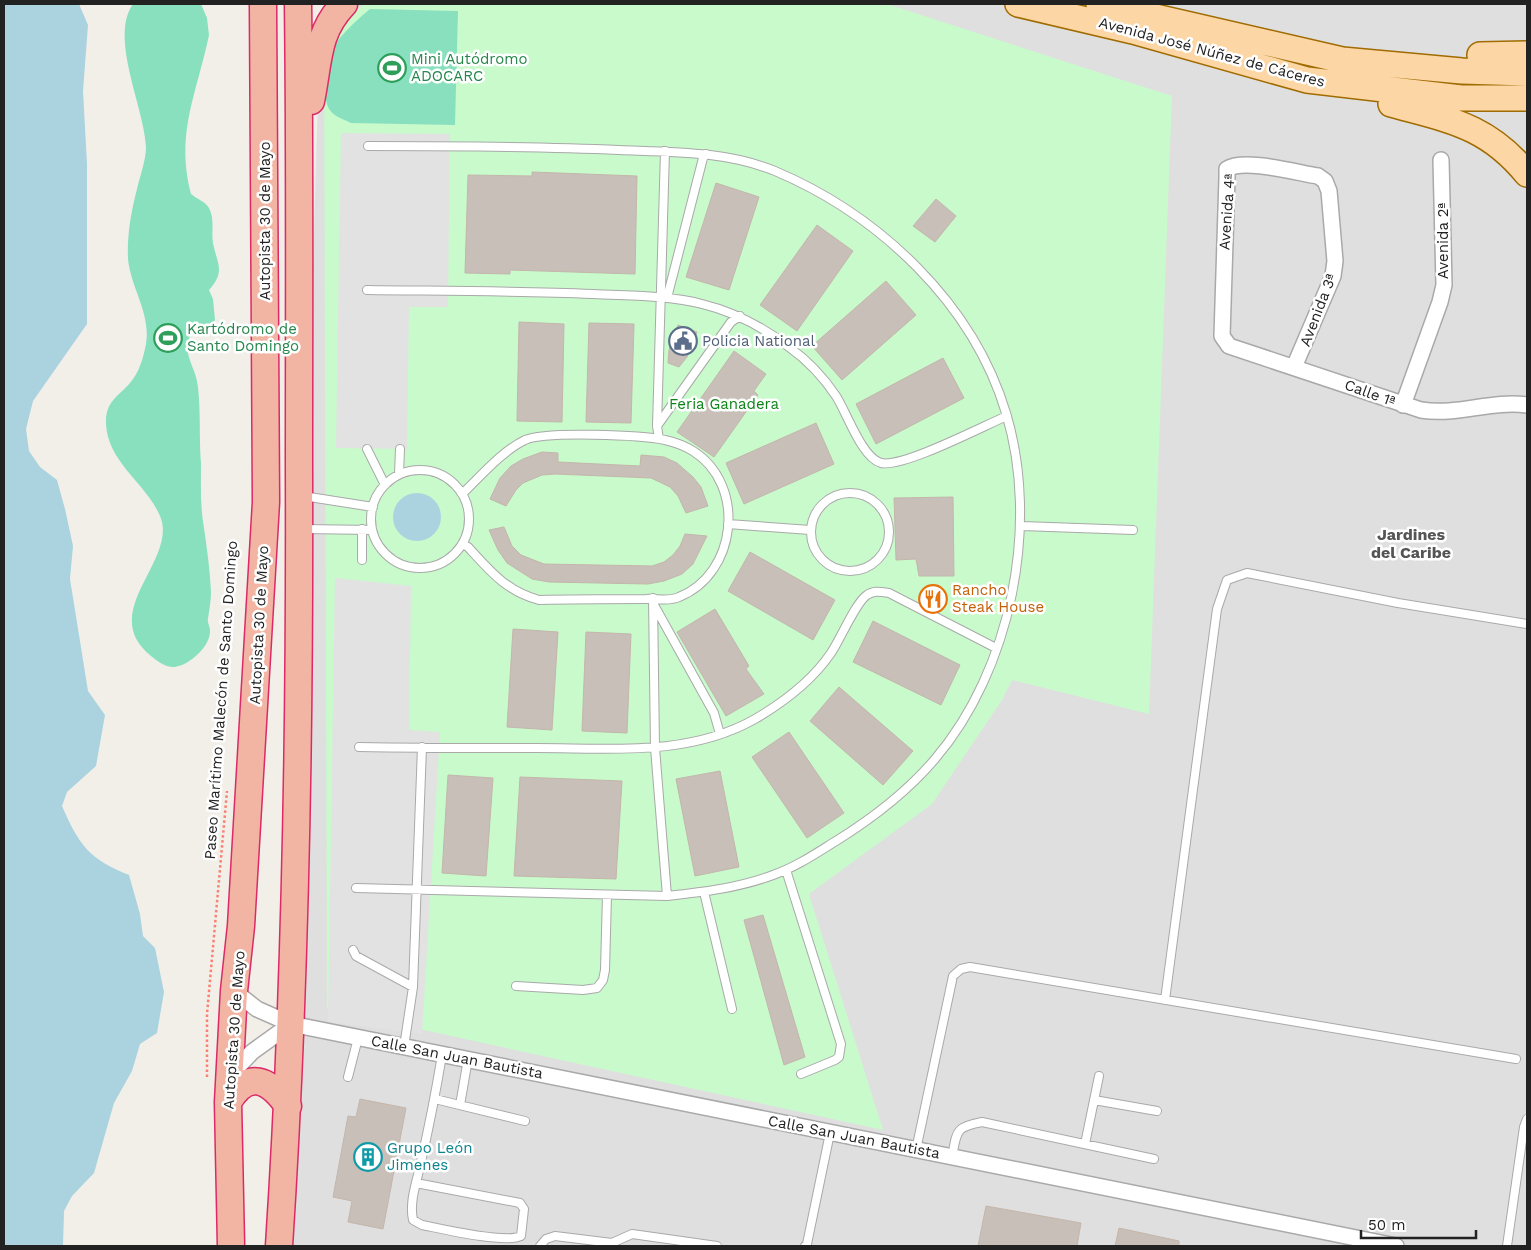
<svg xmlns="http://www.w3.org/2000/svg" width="1531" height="1250" font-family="'Work Sans',sans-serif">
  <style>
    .residential { fill: #e0dfdf }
    .park { fill: #c8facc }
    .pitch { fill: #88e0be }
    .parking { fill: #e2e2e2 }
    .water { fill: #aad3df }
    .building { fill: #c7bfb8; stroke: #c4b6ab }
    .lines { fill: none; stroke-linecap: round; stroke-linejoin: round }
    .service-casing { stroke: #a9a9a9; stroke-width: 10 }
    .minor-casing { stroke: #a9a9a9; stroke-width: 18 }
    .primary-casing { stroke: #a06b00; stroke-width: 28 }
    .trunk-casing { stroke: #dc2a67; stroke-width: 29 }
    .path { stroke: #fa8072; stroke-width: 2.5; stroke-dasharray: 2.5 2.5; stroke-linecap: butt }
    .service { stroke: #fff; stroke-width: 8 }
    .minor { stroke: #fff; stroke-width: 15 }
    .primary { stroke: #fcd6a4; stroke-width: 25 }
    .trunk { stroke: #f2b4a3; stroke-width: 26 }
    .labels { text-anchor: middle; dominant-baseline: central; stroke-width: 5; stroke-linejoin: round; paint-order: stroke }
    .street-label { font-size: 15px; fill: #222; stroke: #fff }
    .leisure-label { font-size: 15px; fill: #27864d; stroke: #fff; text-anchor: start }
    .service-label { font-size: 15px; fill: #4e5e75; stroke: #fff; text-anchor: start }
    .park-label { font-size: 15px; fill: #0c8416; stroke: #fff }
    .food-label { font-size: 15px; fill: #c56008; stroke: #fff; text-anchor: start }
    .culture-label { font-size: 15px; fill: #0d838f; stroke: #fff; text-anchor: start }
    .neighbourhood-label { font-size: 16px; font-weight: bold; fill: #555; stroke: #fff }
  </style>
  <rect width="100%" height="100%" fill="#f2efe9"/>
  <path class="residential" d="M329,4H1527V1246H284L318,96Z"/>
  <path class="park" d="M397,4H887L1172,96L1149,714L1012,680L1002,700L932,804L809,894L883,1130L327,1009L324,49L362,5Z"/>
  <path class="pitch" d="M133,4H201L207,18L209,35C197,93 175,134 191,194C197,199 206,202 209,208C215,219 211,232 213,243C217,264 226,271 209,290L213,299L215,320C208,329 202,333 191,334C182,353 193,363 197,381C201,402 199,439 201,462C201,484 200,506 204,528C207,549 210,570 211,592C211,602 209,610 208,619C207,623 210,626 210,630C211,646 190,665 175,667C166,668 157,661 151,656C96,612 179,560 160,516C146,483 108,463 106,424C105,399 121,396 133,379C140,370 144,355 146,344C151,313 131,289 128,259C127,235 131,212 137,189C140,176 146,160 146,147C144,106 109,38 133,4Z
    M370,9L458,11L455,125L351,123C343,119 332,116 328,107C321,91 329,54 339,39C348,28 359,18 370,9Z"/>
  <path class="parking" d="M341,133L450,134L448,307H409L407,449L336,448Z
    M335,578L411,586L409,730L440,732L422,1034L328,1022Z"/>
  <path class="water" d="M4,4H79L88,25L83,91L87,164V324L33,401L26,429L29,451L40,467L57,480L65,509L73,546L70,579L88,691L105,715L96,766L67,792L62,806C79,845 89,859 129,875L140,914L143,936L155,948L164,992L157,1033L140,1044L132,1071L114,1103L94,1173L72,1196L64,1211L63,1246H4Z
    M393 517a24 24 0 1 1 48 0a24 24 0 1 1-48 0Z"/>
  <path class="building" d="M532,172L637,176L635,274L510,270V274L465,273L468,175L532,176Z
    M716,183L759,197L729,290L686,277Z
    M936,199L956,216L935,242L913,226Z
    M817,225L853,251L797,331L760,305Z
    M886,281L916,315L842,380L812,346Z
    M519,322L564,324L562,422L517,421Z
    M589,323L634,324L631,423L586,422Z
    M678,325L697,332L687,357L679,367L668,363L669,350Z
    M734,351L766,374L754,391L758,395L714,457L677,432Z
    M943,358L964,398L876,444L856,404Z
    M816,423L834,464L744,504L726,463Z
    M542,452L558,453V462L640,466L641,455L664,457L677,463L693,477L701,487L708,506L686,513L678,496L670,487L651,478L555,474L542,475L523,483L516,490L506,506L490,499L500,478L511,466L523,459Z
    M953,497L954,576H919L916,559L896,560L894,498Z
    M504,527L512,546L521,555L544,564L652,566L664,562L673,555L680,546L685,534L707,536L693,564L682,574L664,581L648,584L549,582L532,579L507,563L498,550L489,530Z
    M750,552L835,600L813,640L728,591Z
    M715,609L749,666L746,669L764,694L726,716L677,632Z
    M873,621L960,665L941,705L853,662Z
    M513,629L558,632L552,730L507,727Z
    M586,632L631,634L627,733L582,731Z
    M839,687L913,751L883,785L810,721Z
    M789,732L844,813L807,838L752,757Z
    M720,771L739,867L695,876L676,779Z
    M448,775L493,778L486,876L442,873Z
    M520,777L622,781L616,879L514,876Z
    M763,915L805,1057L784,1065L744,920Z
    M360,1099L406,1108L383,1229L348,1222L352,1201L333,1197L348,1116L356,1117Z
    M986,1206L1081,1223L1077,1246H978Z
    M1119,1228L1179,1241V1246H1115Z"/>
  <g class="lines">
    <defs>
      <path id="service" d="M367,290C443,291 518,291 593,294C629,296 667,295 702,304C735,312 763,327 789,347C807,360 824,378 836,396C847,413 862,458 881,463C903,468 983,426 1007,416
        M667,298L703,158L706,154
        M657,426L731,322L740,316
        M659,439L657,426L665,151
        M367,449L385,485
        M371 519a49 49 0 1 1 98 0a49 49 0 1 1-98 0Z
        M399,474L400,449
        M811 532a39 39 0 1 1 78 0a39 39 0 1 1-78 0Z
        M303,496L373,507
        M728,524L810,530
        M1022,526L1133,530
        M304,529L372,530
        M462,544L468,547C490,571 506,591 539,600C575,599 610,599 646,599C657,598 668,602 679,597C737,574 747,485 693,451C685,446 674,442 665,440C642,435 545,431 525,440C502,451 481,476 462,494
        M362,560V529
        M653,598L655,748L667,896
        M654,605L714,713L720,734
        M359,747C418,748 477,748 536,748C610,748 688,757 755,719C784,702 812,681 831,653C840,640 856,602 867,595C874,590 882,592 889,593L996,648
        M786,870L841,1044L839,1057L835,1060L801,1074
        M356,888L667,896C703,892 738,888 773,875C796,867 815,854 836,841C873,818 907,792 935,759C1011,670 1040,525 1006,413C973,303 879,215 775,171C726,151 671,152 619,150C535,146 452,146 368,146
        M704,892L732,1009
        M353,950L356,956L413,987L422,747
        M516,986L583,990L597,988L603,980L605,970L607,895
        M1165,1000L1217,609L1227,580L1247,573L1398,603L1527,624
        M404,1047L413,987
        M348,1077L358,1038
        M435,1099L525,1121
        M1094,1100L1157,1111
        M460,1105L468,1059
        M1085,1144L1099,1076
        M916,1150L953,976L961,969L970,967L1516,1059
        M952,1157C957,1131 955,1127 982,1122L1154,1159
        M416,1183L520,1203L524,1209L521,1236C505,1244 442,1229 422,1225L413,1220C409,1201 417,1181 421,1162C429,1127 436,1091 442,1055
        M540,1246L546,1239L555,1236L612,1243L632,1234L717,1246
        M805,1246L807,1244L830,1133
        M1507,1246L1524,1127L1527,1119"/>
      <path id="minor" d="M1294,367L1333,276L1335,261L1329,191L1325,181L1318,176C1298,173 1244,158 1227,169V178L1222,336L1229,346L1421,410C1458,416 1491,400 1527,405
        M1403,405L1440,302L1444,285L1441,160
        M234,991L257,1009L291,1024L1396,1246
        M231,1074L252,1052L291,1024"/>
      <path id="primary" d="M1018,4L1133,31L1307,80L1461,98H1527
        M1099,4L1342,60L1462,71L1527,73
        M1480,55L1527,54
        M1391,104C1449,120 1487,125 1527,174"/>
      <path id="trunk" d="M311,101C319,63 316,33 344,4
        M228,1102C248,1069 269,1079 288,1106
        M231,1246L228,1102L234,991L241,926L266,502L263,4
        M279,1246C296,987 300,726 299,466C299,312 300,158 298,4"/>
    </defs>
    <use href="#service" class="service-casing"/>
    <use href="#minor" class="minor-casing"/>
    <use href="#primary" class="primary-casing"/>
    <use href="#trunk" class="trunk-casing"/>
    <path class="path" d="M207,1077V1014L227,791"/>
    <use href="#service" class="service"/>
    <use href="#minor" class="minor"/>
    <use href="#primary" class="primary"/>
    <use href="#trunk" class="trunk"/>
  </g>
  <defs>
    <symbol id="stadium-ring" viewBox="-11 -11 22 22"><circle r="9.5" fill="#fff" stroke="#2e9e5b" stroke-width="1.5"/><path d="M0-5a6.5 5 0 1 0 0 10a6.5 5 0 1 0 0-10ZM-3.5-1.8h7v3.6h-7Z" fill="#2e9e5b"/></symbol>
    <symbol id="civic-ring" viewBox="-11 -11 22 22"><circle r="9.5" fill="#fff" stroke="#5c6f8a" stroke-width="1.5"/><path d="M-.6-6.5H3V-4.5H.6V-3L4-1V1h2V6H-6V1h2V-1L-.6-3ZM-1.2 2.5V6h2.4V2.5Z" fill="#5c6f8a"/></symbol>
    <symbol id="restaurant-ring" viewBox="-11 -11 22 22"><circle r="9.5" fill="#fff" stroke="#e8710a" stroke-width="1.5"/><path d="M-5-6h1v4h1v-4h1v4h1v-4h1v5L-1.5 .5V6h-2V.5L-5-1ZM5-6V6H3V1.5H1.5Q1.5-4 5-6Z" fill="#e8710a"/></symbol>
    <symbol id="building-ring" viewBox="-11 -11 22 22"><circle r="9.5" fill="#fff" stroke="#0f9aa8" stroke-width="1.5"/><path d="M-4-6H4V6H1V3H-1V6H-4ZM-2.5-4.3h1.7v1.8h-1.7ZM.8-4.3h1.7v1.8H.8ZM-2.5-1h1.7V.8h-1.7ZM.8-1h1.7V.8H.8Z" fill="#0f9aa8"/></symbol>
  </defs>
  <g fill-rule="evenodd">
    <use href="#stadium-ring" x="376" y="52" width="32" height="32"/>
    <use href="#stadium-ring" x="152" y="322" width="32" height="32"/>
    <use href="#civic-ring" x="667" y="325" width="32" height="32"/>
    <use href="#restaurant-ring" x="917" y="583" width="32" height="32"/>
    <use href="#building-ring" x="352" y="1141" width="32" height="32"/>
  </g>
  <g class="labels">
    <g class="street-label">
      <text transform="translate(1212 52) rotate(15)">Avenida José Núñez de Cáceres</text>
      <text transform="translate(1227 212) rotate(-86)">Avenida 4ª</text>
      <text transform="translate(265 221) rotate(-90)">Autopista 30 de Mayo</text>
      <text transform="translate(1443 241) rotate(-90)">Avenida 2ª</text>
      <text transform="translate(1318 310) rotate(-69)">Avenida 3ª</text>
      <text transform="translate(1370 393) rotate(20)">Calle 1ª</text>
      <text transform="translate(259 625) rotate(-87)">Autopista 30 de Mayo</text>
      <text transform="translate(221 700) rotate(-86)">Paseo Marítimo Malecón de Santo Domingo</text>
      <text transform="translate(234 1030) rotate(-86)">Autopista 30 de Mayo</text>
      <text transform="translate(457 1057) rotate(11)">Calle San Juan Bautista</text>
      <text transform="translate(854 1137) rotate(11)">Calle San Juan Bautista</text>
    </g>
    <g class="leisure-label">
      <text x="411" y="59">Mini Autódromo<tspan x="411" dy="17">ADOCARC</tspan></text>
      <text x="187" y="329">Kartódromo de<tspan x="187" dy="17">Santo Domingo</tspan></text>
    </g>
    <g class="service-label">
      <text x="702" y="341">Policia National</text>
    </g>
    <g class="park-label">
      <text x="724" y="404">Feria Ganadera</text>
    </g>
    <g class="food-label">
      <text x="952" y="590">Rancho<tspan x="952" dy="17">Steak House</tspan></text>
    </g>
    <g class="culture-label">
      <text x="387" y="1148">Grupo León<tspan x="387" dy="17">Jimenes</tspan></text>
    </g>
    <g class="neighbourhood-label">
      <text x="1411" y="534">Jardines<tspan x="1411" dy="18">del Caribe</tspan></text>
    </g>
  </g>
  <rect width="1531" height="1250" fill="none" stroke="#222222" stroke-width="10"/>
  <path d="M1361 1230v8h115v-8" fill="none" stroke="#222222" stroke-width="2.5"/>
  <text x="1368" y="1230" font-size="15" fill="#222222" stroke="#ffffff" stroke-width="4" paint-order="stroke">50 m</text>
</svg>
